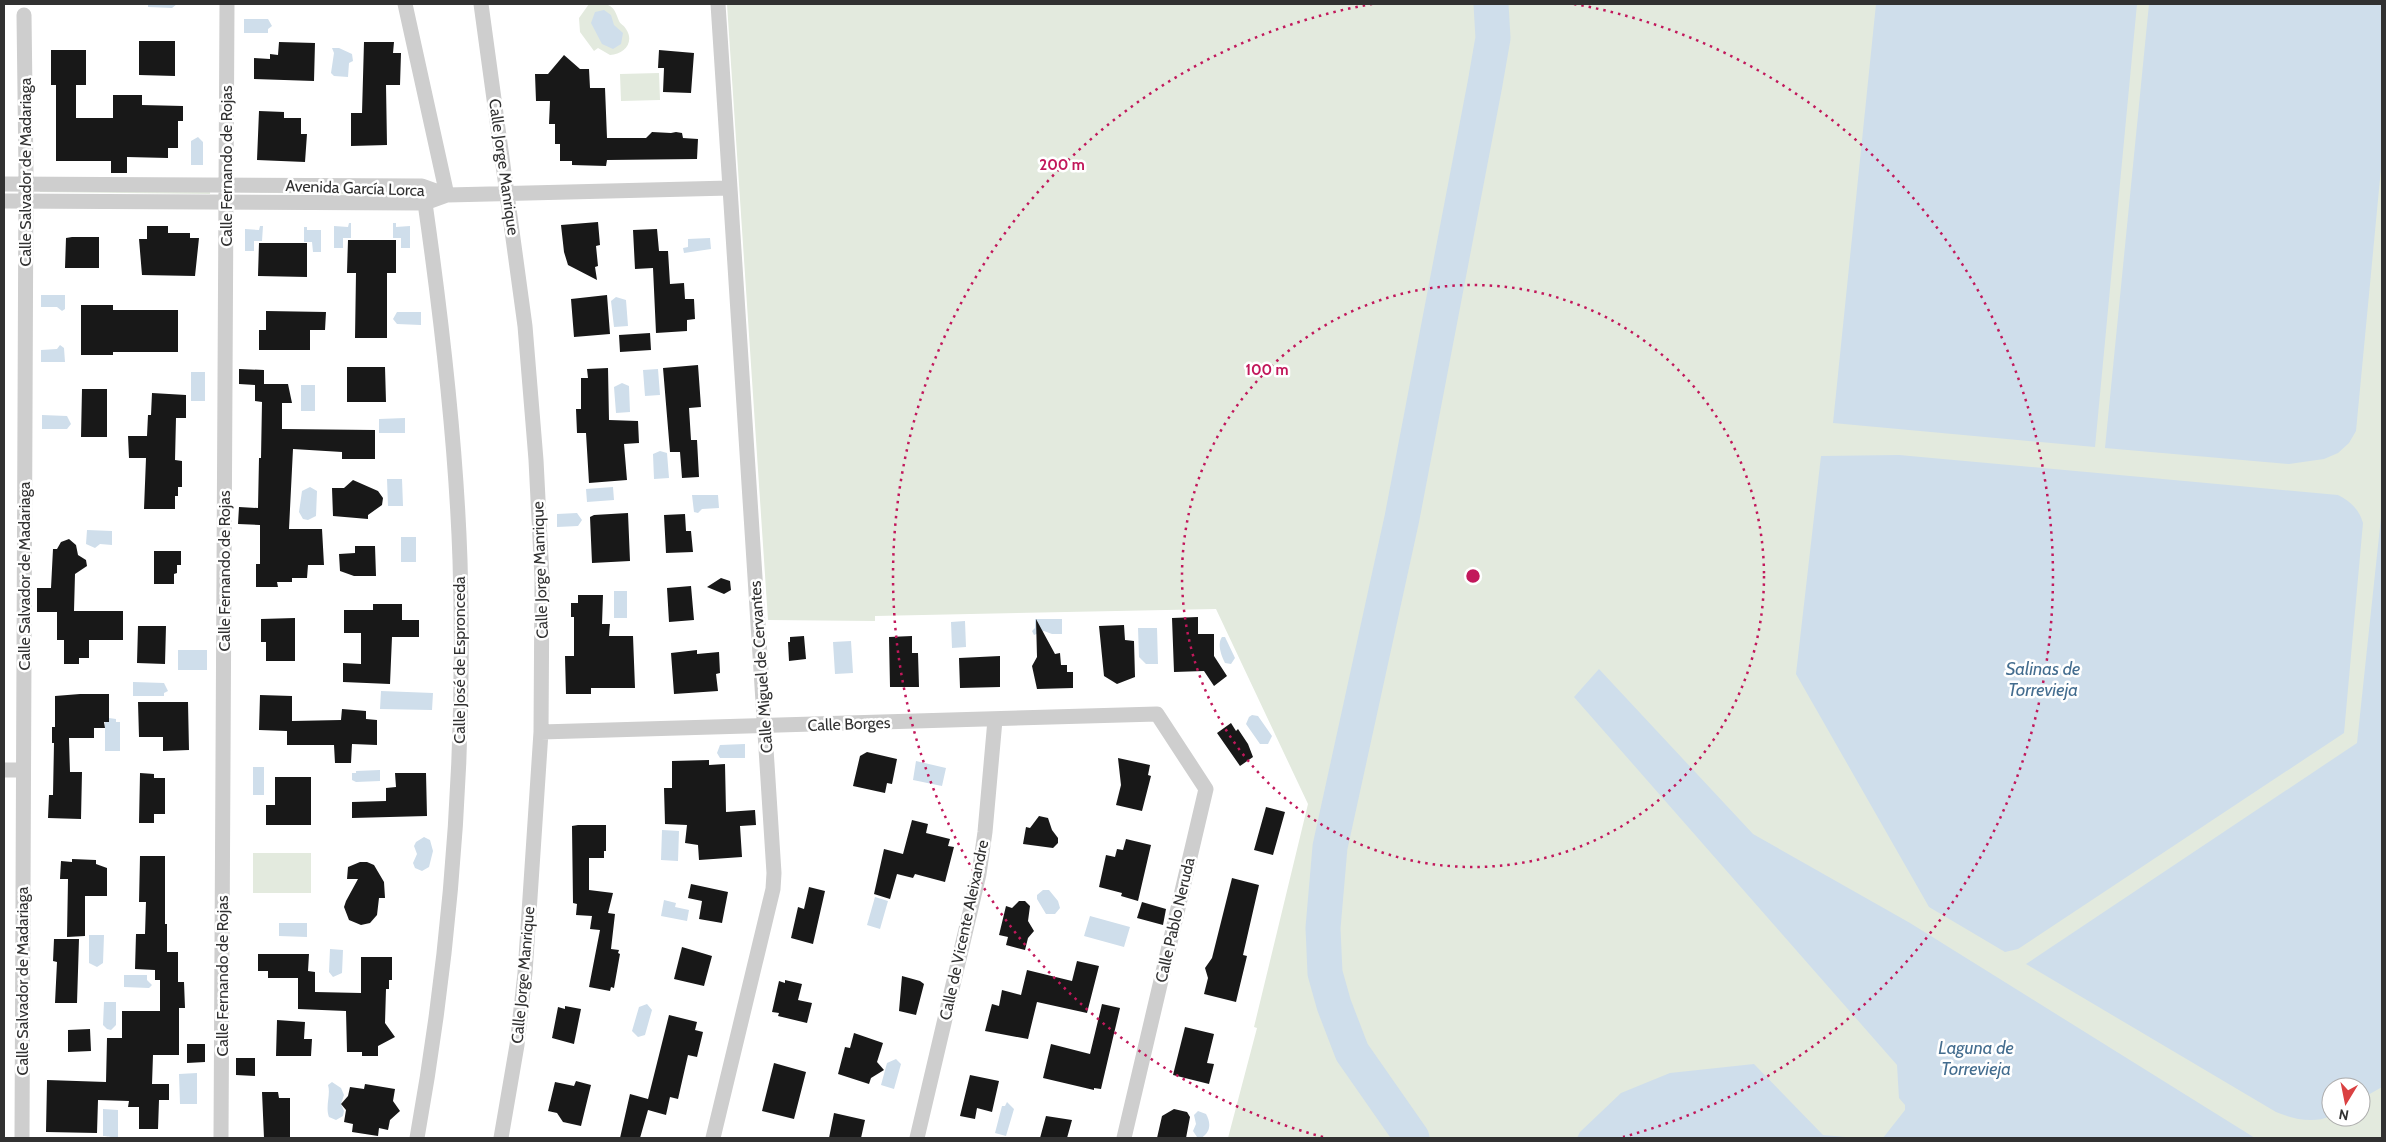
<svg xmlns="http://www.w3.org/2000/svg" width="2386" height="1142" font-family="Cabin,sans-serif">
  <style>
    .green { fill: #e3eade; fill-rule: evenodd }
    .water { fill: #cfdeeb }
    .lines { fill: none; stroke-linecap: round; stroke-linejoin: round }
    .river { stroke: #cfdeeb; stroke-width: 35 }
    .building { fill: #181818 }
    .street { stroke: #cecece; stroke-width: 15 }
    .ring { fill: none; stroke: #c2185b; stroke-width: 2.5; stroke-dasharray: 2.5 5 }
    .labels { text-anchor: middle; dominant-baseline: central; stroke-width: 5; stroke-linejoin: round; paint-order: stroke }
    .street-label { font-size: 16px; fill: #313131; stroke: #fff }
    .water-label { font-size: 18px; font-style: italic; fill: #446d8f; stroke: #fff }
    .centre { fill: #c2185b; stroke: #fff; stroke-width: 2.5 }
    .ring-label { font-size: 15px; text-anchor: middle; font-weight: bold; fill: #c2185b; stroke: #fff; stroke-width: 5; stroke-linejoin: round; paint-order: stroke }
  </style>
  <rect width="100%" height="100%" fill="#fff"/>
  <path class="green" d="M589,4C595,4 602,3 608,5C615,8 616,14 619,21C620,24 624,25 626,29C635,42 624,55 610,55L598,48L594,51L580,32L579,18Z
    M727,4H2382V1138H1228L1257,1028L1254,1027L1308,804L1216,609L875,616V621L768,620ZM2331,1087H2361V1117H2331Z
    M659,73L660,100L621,101L620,74Z
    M40,190L210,192V194L40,192Z
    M236,192L413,193L412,196Z
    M253,853H311V893H253Z"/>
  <path class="water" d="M148,4H177L172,8L148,7Z
    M1876,4H2137L2095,447L1833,423Z
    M2149,4H2382V158L2356,431L2349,443L2338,453L2324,459L2289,464L2105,448Z
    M604,10L611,15L614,25L623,33L621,44L613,49L602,44L591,23L595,12Z
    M244,19H268L272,26L268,29V33H244Z
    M332,48H339L352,54L353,61L349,63L348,77L334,76L331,73L334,53Z
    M198,137L203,142V165H191V141Z
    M349,223H351V238H343V248H334V226L348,227Z
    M393,223H396V227L410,226V248H401V238H393Z
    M260,226H263L262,241H254V251H245V229L259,230Z
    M304,227H307V230H321V252H313L312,242H304Z
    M710,238L711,249L684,253L683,248L688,247V239Z
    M41,295H65V309L62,311L57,307H41Z
    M616,297L626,300L628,326L614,327L611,301Z
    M397,312H421V325L397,324L393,319Z
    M60,345L64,348L65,362H41V350L57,349Z
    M658,369L660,395L645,396L643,370Z
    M191,372H205V401H191Z
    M622,383L629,386L630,412L616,413L614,387Z
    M301,385H315V411H301Z
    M42,415L67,416L71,424L67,429H42Z
    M405,418V433H379V419Z
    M660,451L667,453L669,478L654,479L653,454Z
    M1899,455L2338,495C2350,501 2359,509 2363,523L2344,733L2018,949L2005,952L1929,907L1796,674L1821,456Z
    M387,479H402L403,506H388Z
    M310,487L317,491L316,516L308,520L303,519L299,512L302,491Z
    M613,487L614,500L587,502L586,489Z
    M692,495H718L719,508L702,509L698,513L694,512Z
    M2382,508V1087L2361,1099V1087H2331V1116C2313,1124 2293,1119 2276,1112L2026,964L2357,743Z
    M577,513L582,520L578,526L557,527V514Z
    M87,530L112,531V545L100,544L95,548L86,544Z
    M401,537H416V562H401Z
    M614,591H627V618H614Z
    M1035,619H1062V634H1052L1044,631L1034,635L1032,631L1035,628Z
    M965,621L966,647L952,648L951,622Z
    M1138,628H1157L1158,664H1146L1139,657Z
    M1222,637H1225L1235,658L1231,664L1225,663C1221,655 1217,644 1222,637Z
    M851,641L853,673L835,674L833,642Z
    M178,650H207V670H178Z
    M1599,669L1753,834L1910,923L2255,1138H1883L1905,1110V1105L1899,1098L1897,1065L1574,697Z
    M133,682L164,683L168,691L164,693V696H133Z
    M381,691L433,693L432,710L380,709Z
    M1252,715L1258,716L1272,736L1268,744H1260L1246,724L1249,717Z
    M109,718L116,719V722H120V751H105V722H109Z
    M745,744V758H720L717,753L720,745Z
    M916,761L946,768L942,786L913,780Z
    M253,767H264V795H253Z
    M380,770V781L356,782L352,780V773H356V771Z
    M662,830L679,831L678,861L661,860Z
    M424,837L430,840L433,851L429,867L422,871L415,868L413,863L417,854L414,846L416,842Z
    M1043,890H1049L1058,901L1060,908L1055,914H1046L1037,899V895Z
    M875,897L888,901L880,929L867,925Z
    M664,900L676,903L675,907L689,910L687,921L661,916Z
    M1090,916L1130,927L1124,947L1084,936Z
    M279,923H307V937L279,936Z
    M89,935H104L103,963L97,967L89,963Z
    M330,949L343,950L342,973L333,977L329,972Z
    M124,975H147V980L152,985L149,988L124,987Z
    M104,1002H116V1025L111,1030L107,1029L103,1025Z
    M647,1004L652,1010L645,1035L638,1037L632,1031L639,1007Z
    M896,1059L901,1064L894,1089L881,1085L887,1063Z
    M1754,1064L1823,1135L1857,1138H1577L1580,1132L1621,1093L1670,1073Z
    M197,1073V1104H180L179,1074Z
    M332,1082L341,1088L344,1095L341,1104L344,1111L343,1116L336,1120L329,1117C325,1106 331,1095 328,1085Z
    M1007,1102L1014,1109L1006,1136L995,1133L1002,1106H1005Z
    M103,1109L118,1110V1137C110,1138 109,1136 103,1136Z
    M1198,1111L1206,1114C1211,1123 1211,1132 1201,1138L1197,1137L1193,1131L1196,1124L1194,1115Z"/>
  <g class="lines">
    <path class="river" d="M1412,1138L1352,1052L1334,1005L1325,973L1323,928L1330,847L1402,518L1485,84L1493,38L1491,4"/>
  </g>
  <path class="building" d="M139,41H175V76L139,75Z
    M279,42L315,43L314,81L254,79V58L270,59V54L278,55Z
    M364,42H394L393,53H401L400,85H386L387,145L351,146V113H362Z
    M51,50H86V85H76V118H113V95H142V105L183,106V121H178V148H168V158L127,157V173H111V161H56V85H51Z
    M659,50L694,53L691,93L663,92L664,68H658Z
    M564,55L580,69H589L590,88H605L607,138H646L652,132L671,133L676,132L682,133L683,138L698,139L697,159L607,160L606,166L572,165V161H560V144H555V124H549L550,101H536L535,74H548Z
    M259,111L284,112V118H301V134H307L305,162L257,160Z
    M598,222L600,245L596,246L598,266L595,267L597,280L568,265L564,252L561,225Z
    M147,226H168V233H190V238H199L195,276L142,275L139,239H147Z
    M657,229L659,251H668L670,284L684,283L685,299H694L695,319L687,320V331L656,333L653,268L635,269L633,230Z
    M72,237H99V268H65L66,238Z
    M348,240H396V273H387V338H355L356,273H347Z
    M259,243H307V277L258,276Z
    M607,295L610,334L574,337L571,299Z
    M81,305H113V310H178V352H113V355H81Z
    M266,311L326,312L325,330H310V350H259V330H266Z
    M650,333L651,350L620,352L619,335Z
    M698,365L701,407L689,408L691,440H697L699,477L682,478L680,452H670L663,368Z
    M347,367H385L386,402H347Z
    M608,368L609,420L638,421L639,443L624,444L627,480L589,483L586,433H577L576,409H581V378H588L587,369Z
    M239,369L264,370V384H288L292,403H282V429L375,430V459H342V452L293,449L289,529H322L324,565H308L307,578H292V582H277L278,587H256V564H260V525L238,524L239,507L258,508L259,458H261L262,402L255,401V385L239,384Z
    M82,389H107V437H81Z
    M152,393L186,395V418H176L175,460L182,461V487H178V496H175V509H144L146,458H129L128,436H147L148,415H151Z
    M353,480L378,491L383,498L382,505L368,515V519L333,516L332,488H344Z
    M628,513L630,561L592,563L590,517L594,515Z
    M685,514L686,531H691L693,552L666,553L664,515Z
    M69,539L76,545L78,555L86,560L87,566L75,574L74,611H123V640H89V658H79V664H64V640H57V612H37V588H51L53,549H57L61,542Z
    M355,546H375L376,576H354L340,571L339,554L355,553Z
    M154,551H181V565H177V573L174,574V584H154Z
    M721,578L730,581L731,590L724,594L707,587Z
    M691,586L694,620L669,622L667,588Z
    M578,595H603L602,624H610L609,636H633L635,688H591V694H566L565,656H574V617H571V603H578Z
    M373,604H402V620H419V637H392L390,684L343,682V663L361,664V633H344V610H373Z
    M1198,617V634H1214V656L1227,676L1214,686L1204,671L1174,672L1172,618Z
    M295,618V661H266V642H261V619Z
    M1036,619L1055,654L1060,653L1061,665H1067V672H1073V688L1037,689L1032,666L1037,657Z
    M1124,625L1125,640L1134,641L1135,677L1117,684L1104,676L1099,626Z
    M138,626H166L165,664L137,663Z
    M804,636L806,659L789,661L788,642H790V637Z
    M912,636V653H918L919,687H890L889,637Z
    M697,650V654L719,652L720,673L716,674L718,691L674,694L671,653Z
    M1000,656V687L960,688L959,658Z
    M80,694H109V722H104L105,728H94V738H69L70,772H82L81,819L48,818L49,795H53L54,743H52V727H55V696Z
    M260,695L292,696V721L341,720L342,709L366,711V719L377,720V745L352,744L351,763H335L334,745H287V731L259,730Z
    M138,702H188L189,750L163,751V737H139Z
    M1231,723L1236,731L1238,729L1248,744L1253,757L1240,766L1217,733Z
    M867,752L897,759L892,784L887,783L885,793L853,786L860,756Z
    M1118,758L1150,765L1148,775L1151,776L1142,811L1116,805L1121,785Z
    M709,760V765L725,764L726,812L755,810L756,825L740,826L742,857L699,860L698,845L685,843L687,825L665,824L664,788H672V761Z
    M140,773L154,774V778H165V814H154V823H139Z
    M395,773H426L427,816L352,818V802L386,801V788L396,787Z
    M275,777H311V825H266V805H275Z
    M1266,807L1285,812L1273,855L1254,850Z
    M1039,816L1048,818L1052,830L1058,838V843L1053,848L1023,844L1026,827L1030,828Z
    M912,820L928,824L926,833L950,839L948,846L954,847L945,882L915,874L913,878L897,874L890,899L874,894L884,849L903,854Z
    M578,825H606V851H604V858H589V890L613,893L608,913L615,914L611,949L619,950L618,953L620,954L614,988L611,987L610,991L589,987L600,930L590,929L592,916L576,915L577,904L573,903L572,826Z
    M1126,839L1151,845L1138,901L1121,896L1122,893L1099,887L1106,855L1115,857L1117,849L1123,850Z
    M140,856H165V924H167V952H178V982H184L185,1008H179V1055H153L152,1084H169V1100H159L158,1129H139V1107H128L129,1101L98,1100L97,1133L46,1132L47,1080L106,1082L107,1038H122V1011H160V980H155V970L135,969L136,934H145L146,902H139Z
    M72,859L96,860V864L107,868V896H85V936L67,937L68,879H60L61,861L72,862Z
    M360,862H367L374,865L384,882L385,898H379L377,915L370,923L361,925L349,920L344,907L346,901L358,879H347L348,867Z
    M1232,878L1259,885L1243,955L1247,956L1236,1002L1204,994L1208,978L1205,968L1212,958Z
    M691,884L728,892L722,923L699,919L702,901L688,898Z
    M809,887L825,891L813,944L791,938L798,907L804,909Z
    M1019,901H1025L1030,906L1028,921L1034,931L1028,938L1025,950L1006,945L1008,937L999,935L1006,906L1012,908Z
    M1142,902L1166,909L1163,925L1137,918Z
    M54,939H79L77,1003H55L57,962L53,961Z
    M682,947L712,956L704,986L674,979Z
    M258,954H309L308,971L315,972V992L361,993V957H392V980H389V989H386L385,1023L395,1037L378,1046V1056H362V1052H347L346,1011L298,1009V978H268V971H258Z
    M1077,961L1099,966L1087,1013L1037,1002L1028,1039L985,1031L992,1004L999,1006L1002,990L1021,995L1027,970L1072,981Z
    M902,976L920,981L924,984L916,1015L899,1011Z
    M785,980L802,984L798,1000L812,1003L807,1023L778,1016L779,1013L772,1012L779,981L785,983Z
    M1102,1004L1120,1008L1101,1089L1094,1088V1090L1043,1078L1051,1044L1090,1054Z
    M565,1006L581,1009L574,1044L552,1038L558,1007L565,1009Z
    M669,1015L697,1022L695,1030L703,1032L697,1057L688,1055L678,1099L670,1097L666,1115L648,1110L640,1138H620L630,1094L648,1099Z
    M277,1020L305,1022L304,1039H312L311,1056H276Z
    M1185,1027L1214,1034L1207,1063L1214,1064L1209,1084L1173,1075Z
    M90,1029L91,1051L68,1052V1030Z
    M854,1033L883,1043L877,1062L884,1070L871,1078L869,1084L838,1074L845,1047L850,1048Z
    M187,1044H205V1062L187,1063Z
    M236,1058H255V1076L236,1075Z
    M774,1063L806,1072L794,1119L762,1111Z
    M970,1075L999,1081L992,1112L977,1108L975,1119L960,1116Z
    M576,1081L591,1085L581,1126L563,1122L557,1113L548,1111L555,1082L574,1086Z
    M365,1084L395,1089L393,1101L400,1111L390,1120L388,1130L379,1128L378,1136L352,1132L353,1124L344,1122L346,1110L341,1104L348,1096L350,1087L364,1089Z
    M262,1092H278L279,1098H290V1138H264Z
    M1174,1109L1187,1112L1190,1117L1186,1138H1157L1162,1116Z
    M834,1113L865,1120L861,1138H829Z
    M1046,1116L1072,1120L1067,1138H1040Z"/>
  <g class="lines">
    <path class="street" d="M405,4L447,195L425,203C442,322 456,441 460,560C466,753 451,949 417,1138
      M481,4L525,326L536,460L542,578L541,732L525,973L517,1045L501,1138
      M4,184L422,186L447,195L730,188L718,4
      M4,201L425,203
      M541,732L1157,714L1206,789L1124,1138
      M4,770H23
      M22,1138L26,172L24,15
      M221,1138L227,4
      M713,1138L773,889L774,873L730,188
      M917,1138L979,874L985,832L995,720"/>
  </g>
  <g class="ring">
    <circle cx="1473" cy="576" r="291"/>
    <path d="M1323 1137A581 581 0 0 1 1372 4M1574 4A581 581 0 0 1 1623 1137"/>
  </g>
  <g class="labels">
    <g class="street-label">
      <text transform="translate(226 166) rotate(-90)">Calle Fernando de Rojas</text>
      <text transform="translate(504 167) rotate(82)">Calle Jorge Manrique</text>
      <text transform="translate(25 172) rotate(-90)">Calle Salvador de Madariaga</text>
      <text transform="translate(355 188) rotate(2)">Avenida García Lorca</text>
      <text transform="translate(540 570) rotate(-92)">Calle Jorge Manrique</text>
      <text transform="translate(224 571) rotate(-90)">Calle Fernando de Rojas</text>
      <text transform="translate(24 576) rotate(-90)">Calle Salvador de Madariaga</text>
      <text transform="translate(459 660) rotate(-90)">Calle José de Espronceda</text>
      <text transform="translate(761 667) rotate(-94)">Calle Miguel de Cervantes</text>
      <text transform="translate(849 724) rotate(-2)">Calle Borges</text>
      <text transform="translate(1175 920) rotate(-77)">Calle Pablo Neruda</text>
      <text transform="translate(964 930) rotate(-78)">Calle de Vicente Aleixandre</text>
      <text transform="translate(523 975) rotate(-85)">Calle Jorge Manrique</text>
      <text transform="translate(222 976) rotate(-90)">Calle Fernando de Rojas</text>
      <text transform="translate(22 981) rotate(-90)">Calle Salvador de Madariaga</text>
    </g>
    <g class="water-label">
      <text x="2043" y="669">Salinas de<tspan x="2043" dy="21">Torrevieja</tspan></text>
      <text x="1976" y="1048">Laguna de<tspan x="1976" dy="21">Torrevieja</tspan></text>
    </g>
  </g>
  <circle cx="1473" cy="576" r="8" class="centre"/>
  <g class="ring-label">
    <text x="1062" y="170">200 m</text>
    <text x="1267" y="375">100 m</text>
  </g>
  <rect width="2386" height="1142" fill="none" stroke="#313131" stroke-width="10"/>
  <g transform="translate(2346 1102) rotate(190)"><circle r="24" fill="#ffffff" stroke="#adadad"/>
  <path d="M0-4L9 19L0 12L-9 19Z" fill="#da4142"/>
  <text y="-8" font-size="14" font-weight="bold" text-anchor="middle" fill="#313131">N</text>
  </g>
</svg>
